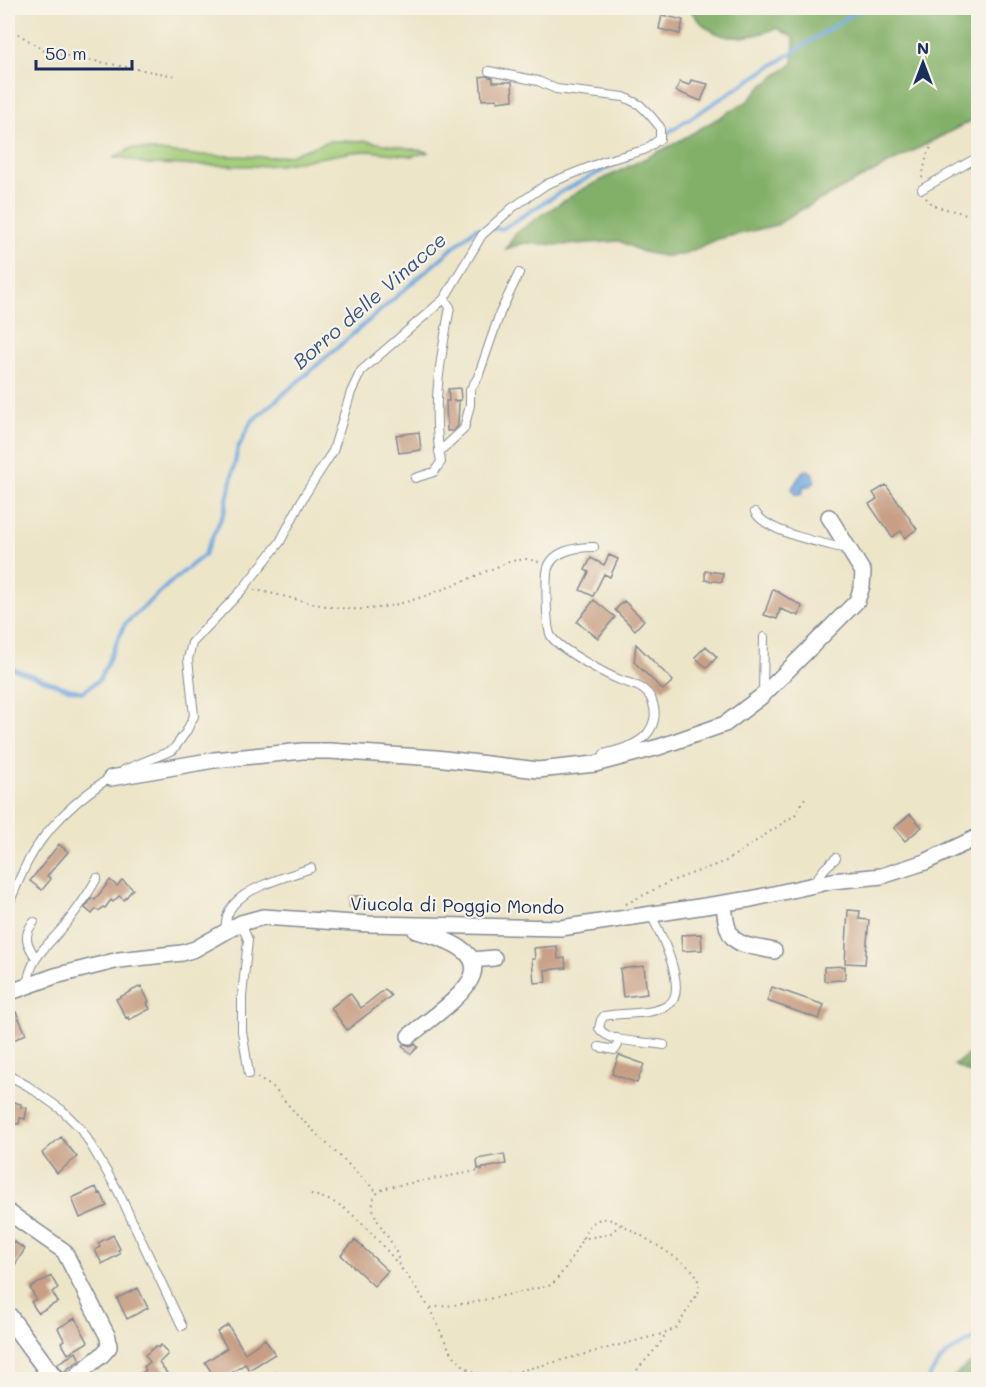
<svg xmlns="http://www.w3.org/2000/svg" width="986" height="1387" font-family="Mali,sans-serif">
  <style>
    .green { fill: #a4cd79; stroke: #607e6c; stroke-width: 1.5 }
    .forest { fill: #83b069; stroke: #4f7064; stroke-width: 1.5 }
    .water { fill: #70a9e0; stroke: #466c9f; stroke-width: 1.5 }
    .lines { fill: none; stroke-linecap: round; stroke-linejoin: round }
    .stream { stroke: #70a9e0; stroke-width: 4 }
    .building { fill: #c89f85 }
    .service-casing { stroke: #848a93; stroke-width: 10 }
    .minor-casing { stroke: #848a93; stroke-width: 18 }
    .tertiary-casing { stroke: #848a93; stroke-width: 21 }
    .path { stroke: #848a93; stroke-width: 2; stroke-dasharray: 1.5 4.5; stroke-linecap: butt }
    .service { stroke: #fff; stroke-width: 8 }
    .minor { stroke: #fff; stroke-width: 15 }
    .tertiary { stroke: #fff; stroke-width: 18 }
    .labels { text-anchor: middle; dominant-baseline: central; stroke-width: 4.5; stroke-linejoin: round; paint-order: stroke }
    .street-label { font-size: 18px; fill: #1b2f5e; stroke: #f7f3e8 }
    .water-label { font-size: 20px; font-style: italic; fill: #355485; stroke: #f7f3e8 }
  </style>
  <rect width="100%" height="100%" fill="#f7f3e8"/>
  <filter id="ink" filterUnits="userSpaceOnUse"><feTurbulence type="fractalNoise" baseFrequency=".0167" numOctaves="2"/><feDisplacementMap in="SourceGraphic" scale="12" xChannelSelector="R" yChannelSelector="G"/><feConvolveMatrix kernelMatrix="1 2 1 2 8 2 1 2 1" color-interpolation-filters="sRGB"/></filter>
  <filter id="wash" filterUnits="userSpaceOnUse"><feTurbulence type="fractalNoise" baseFrequency=".008" numOctaves="4" result="noise"/><feDisplacementMap in="SourceGraphic" scale="24" xChannelSelector="R" yChannelSelector="G"/><feGaussianBlur stdDeviation="1.35" result="paint"/><feColorMatrix in="noise" values="0 0 0 0 0 0 0 0 0 0 0 0 0 0 0 0 0 1.4 0 .05"/><feComposite in="paint" operator="in"/></filter>
  <g filter="url(#wash)">
    <rect width="100%" height="100%" fill="#ede5c8"/>
    <path class="green" d="M330,141H367L429,152L412,156L369,151L353,152L278,165L256,166L145,164L124,158H113L132,148L194,155L273,157L290,155Z"/>
    <path class="forest" d="M689,8H978V117L793,214L777,225L718,239L682,255L663,256L643,252L619,241L561,245L524,243L506,249L515,234L540,216L581,190L672,145L748,101L761,87L793,63L794,38L777,28C741,42 713,44 689,8Z
      M978,1047V1077L954,1065Z
      M978,1358V1379H950Z"/>
    <path class="water" d="M808,470L812,473L815,482L810,486H804L802,494H794L792,488L803,471Z"/>
    <g class="lines">
      <path class="stream" d="M661,137L862,8
        M8,667L69,689L83,692L100,679L125,624L172,581L204,555L225,510L238,448L251,422L476,228L502,229L559,193L629,157
        M928,1380C940,1354 954,1349 978,1337"/>
    </g>
    <g id="blocks">
      <path class="building" d="M662,15L683,20L680,34L659,29Z
        M486,76L493,78V82H512L513,100L497,102V99L482,100L480,77Z
        M691,80L708,84L701,101L676,91L680,82L689,85Z
        M460,388L461,400L453,401H459L458,426L453,431H447L446,401H449L448,389Z
        M419,432L421,450L399,453L396,435Z
        M886,485L917,529L905,538L901,531L892,537L869,504L877,499L873,493Z
        M609,555L618,559L610,577L604,574L593,596L580,590L589,572L585,570L591,558L604,565Z
        M705,571L723,573L722,582L705,580Z
        M773,589L802,606L799,616L780,609L777,619L764,615Z
        M594,600L615,617L598,638L577,622Z
        M624,601L644,620L635,630L615,610Z
        M636,644L673,681L663,690L634,662Z
        M706,646L717,657L707,668L695,657Z
        M910,814L922,827L905,841L894,828Z
        M59,844L68,852L47,876L51,879L42,890L30,881Z
        M110,880L117,886L122,880L133,889L124,900L119,896L113,902L111,900L105,908L103,907L99,911L96,909L92,914L85,908L92,898L95,900Z
        M350,896H363V907H350Z
        M848,910L860,911L859,919L869,920L865,964L845,963Z
        M701,934L702,950L682,951L681,935Z
        M557,946L558,959L565,958L566,968L545,970L546,982L534,983L532,959H535L534,948Z
        M644,966L647,994L623,997L620,969Z
        M845,966V980L824,981V967Z
        M141,986L149,1002L147,1003L150,1009L129,1020L128,1017L126,1018L116,999Z
        M772,987L824,1005L819,1019L767,1001Z
        M385,989L391,996L347,1030L331,1008L350,993L361,1008Z
        M16,1012L26,1034L12,1041L8,1033V1016Z
        M404,1044L410,1046L415,1044L418,1047L411,1054L402,1046Z
        M619,1055L644,1064L637,1083L612,1074Z
        M10,1101L21,1104V1107L27,1108L25,1119L20,1118L19,1124L8,1123V1103L10,1104Z
        M61,1137L77,1157L57,1173L42,1153Z
        M504,1154L506,1164L478,1169L477,1159Z
        M96,1187L99,1194L101,1193L107,1206L80,1218L72,1198Z
        M113,1235L120,1249L118,1250L120,1254L102,1264L95,1250L100,1247L98,1243Z
        M8,1238L25,1249L8,1276Z
        M355,1240L388,1271L374,1286L341,1255Z
        M51,1276L58,1288L52,1292L58,1302L38,1313L31,1302L36,1299L30,1288Z
        M138,1288L148,1308L127,1319L117,1298Z
        M75,1318L88,1342L68,1354L61,1342L64,1340L58,1328Z
        M228,1325L245,1353L265,1339L275,1354L249,1370L245,1364L221,1380H216L205,1362L227,1348L217,1332Z
        M161,1345L168,1354L159,1363L167,1373L158,1380H133L146,1370L144,1367L150,1362L145,1355L156,1346L158,1348Z
        M76,1352L80,1360L63,1372L57,1364Z"/>
    </g>
  </g>
  <g filter="url(#ink)">
    <use href="#blocks" fill-opacity="0" stroke="#848a93" stroke-width="1.5"/>
    <g class="lines">
      <defs>
        <path id="service" d="M922,189L978,157
          M439,452L464,429L470,405V390L478,377L500,313L519,273
          M415,478L434,472L441,462C431,407 440,361 450,307L444,299
          M755,512C767,533 823,543 846,549
          M594,547C576,547 549,551 547,573C546,584 546,628 551,636C559,649 605,674 620,680C629,684 638,684 645,691C653,697 656,711 654,720C649,743 623,749 604,754
          M763,691L764,637
          M124,770L173,750L186,732L194,716L188,659L192,643L242,590L280,542L304,496L333,451L351,392L361,371L444,299L482,235L512,208L547,184L605,161L644,150L660,139V127L650,115L640,105L624,97L556,89L538,81L489,71
          M813,884L825,868L836,858
          M8,906C14,892 20,877 27,863C45,828 78,798 111,777
          M651,915C660,932 690,992 668,1005C651,1016 624,1012 604,1016L601,1020L599,1028C608,1044 647,1041 664,1045
          M34,922C22,935 27,945 36,958
          M241,923L248,940L242,996V1031L249,1074
          M225,930C226,921 227,911 234,904C249,886 289,876 311,868
          M28,984C29,957 50,944 65,925C77,910 88,895 97,878
          M599,1047L615,1050L618,1045L617,1038
          M8,1075L28,1086L62,1110L82,1130L118,1191L182,1326
          M277,1376L279,1380"/>
        <path id="minor" d="M111,778L214,760L303,751H330L436,758L538,770L595,764L659,747L725,724L762,696L857,601L862,586L863,572L829,517
          M724,903C727,946 735,943 774,951
          M472,960L494,958
          M8,993L55,976L119,960L182,953L195,949L241,923L263,917L369,924L561,928L751,899L832,881L882,876L925,862L978,837
          M409,1036C462,995 520,957 416,931
          M8,1212L64,1251L108,1337L109,1347L102,1355L71,1380"/>
        <path id="tertiary" d="M8,1316L55,1380"/>
      </defs>
      <use href="#service" class="service-casing"/>
      <use href="#minor" class="minor-casing"/>
      <use href="#tertiary" class="tertiary-casing"/>
      <path class="path" d="M8,27L46,52L175,76
        M922,178L927,154L933,144
        M926,198L934,206L978,217
        M254,590C286,595 316,607 349,609C401,613 463,580 511,561L526,559L540,562
        M626,904L669,882L726,861L795,815L805,798
        M257,1078L273,1087L297,1115L378,1193
        M311,1194C324,1198 337,1202 348,1211C373,1231 415,1282 430,1310C441,1329 447,1355 467,1368C482,1378 499,1375 516,1372L666,1333L677,1327L699,1291C699,1283 698,1275 691,1269C681,1260 618,1219 607,1219C600,1218 595,1221 590,1225L568,1265L552,1285L470,1303L429,1308
        M581,1239L610,1234L620,1225
        M402,1270C399,1262 397,1254 394,1247C385,1230 354,1198 389,1187L488,1169
        M629,1379L659,1345L666,1333"/>
      <use href="#service" class="service"/>
      <use href="#minor" class="minor"/>
      <use href="#tertiary" class="tertiary"/>
    </g>
  </g>
  <g class="labels">
    <g class="street-label">
      <text transform="translate(457 905) rotate(1)">Viucola di Poggio Mondo</text>
    </g>
    <g class="water-label">
      <text transform="translate(369 300) rotate(-41)">Borro delle Vinacce</text>
    </g>
  </g>
  <rect width="986" height="1387" fill="none" stroke="#f7f3e8" stroke-width="30"/>
  <g transform="translate(923 63)" stroke="#f7f3e8" stroke-width="4.5" paint-order="stroke">
  <path d="M0-4.5L10 22L0 15L-10 22Z" fill="#1b2f5e"/>
  <text y="-9" font-size="16" font-weight="bold" text-anchor="middle" fill="#1b2f5e">N</text>
  </g>
  <path d="M36 60v9h96v-9" fill="none" stroke="#1b2f5e" stroke-width="3"/>
  <text x="45" y="60" font-size="18" fill="#1b2f5e" stroke="#f7f3e8" stroke-width="4.5" paint-order="stroke">50 m</text>
</svg>
